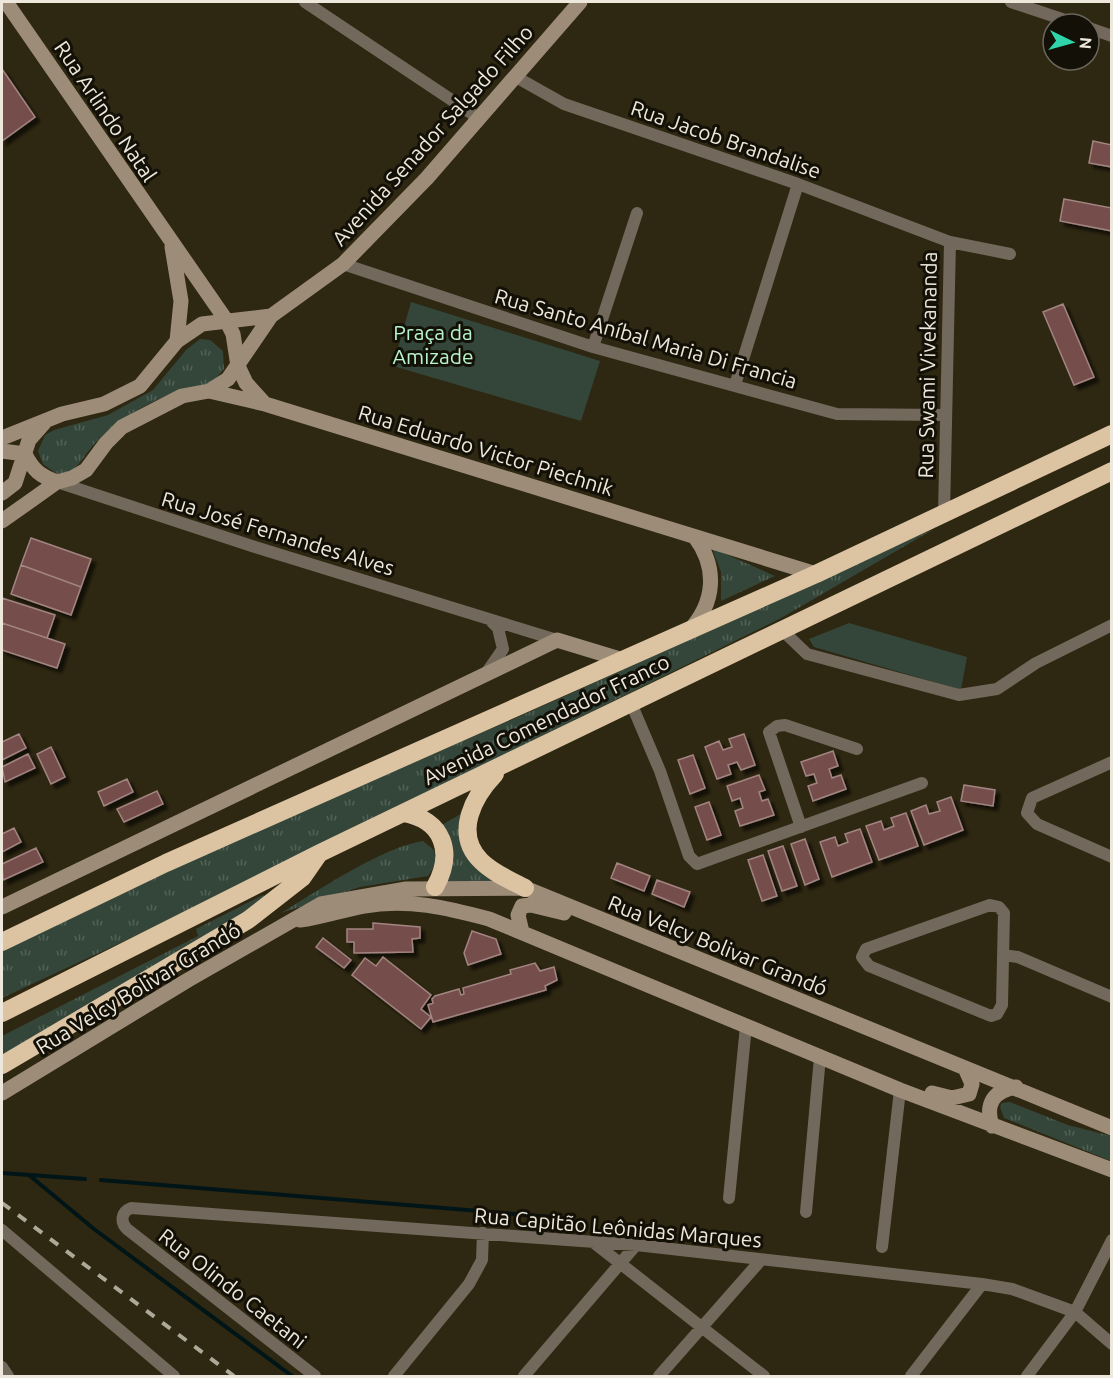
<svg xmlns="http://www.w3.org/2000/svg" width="1113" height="1378" font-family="Ubuntu,sans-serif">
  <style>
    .grass { fill: url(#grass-tufts) }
    .green { fill: #34463a }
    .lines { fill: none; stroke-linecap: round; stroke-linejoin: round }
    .stream { stroke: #001517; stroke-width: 4 }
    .building { fill: #744e4b; stroke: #a28481; stroke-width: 1.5; filter: url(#shadow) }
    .street { stroke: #72685b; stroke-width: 12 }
    .secondary { stroke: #9d8d78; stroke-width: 15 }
    .highway { stroke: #dcc3a2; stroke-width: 18 }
    .rail { stroke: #ada898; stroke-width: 4; stroke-dasharray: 10 10; stroke-linecap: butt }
    .labels { text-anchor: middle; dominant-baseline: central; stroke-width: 6; stroke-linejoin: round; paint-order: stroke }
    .street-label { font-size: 21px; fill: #ede8db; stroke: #131007 }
    .park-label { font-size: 21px; fill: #b8f4cc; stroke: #131007 }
  </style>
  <defs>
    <pattern id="grass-tufts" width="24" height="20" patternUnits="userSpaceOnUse" patternTransform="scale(1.5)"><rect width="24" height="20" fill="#34463a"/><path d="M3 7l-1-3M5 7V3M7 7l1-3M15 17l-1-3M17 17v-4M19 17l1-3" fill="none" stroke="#526156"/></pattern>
    <filter id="shadow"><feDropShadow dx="4.5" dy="4.5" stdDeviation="1.5" flood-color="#0009"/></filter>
  </defs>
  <rect width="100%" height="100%" fill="#2e2711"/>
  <path class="grass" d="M200,339L210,340L223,351L224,369L211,384C172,388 124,413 97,441C87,451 81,464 70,472L57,474L43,464L38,451L45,435L54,430L108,415L153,390L186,350Z
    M934,529L781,618L191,910L2,998V951C163,865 334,797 502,724C647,661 789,592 934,529Z
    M712,548L775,576L721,601V572Z
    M464,812L496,884H445C456,861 455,846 440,826Z
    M423,841L434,850L436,864L428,876L360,887L281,913C316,892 384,846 423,841Z
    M263,895L267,898L245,914L2,1059V1036L198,936L196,929Z
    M1010,1102L1068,1125L1111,1136V1161L1004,1118L1000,1107L1002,1103Z"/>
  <path class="green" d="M411,302L600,361L581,421L393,366Z
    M849,623L967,657L961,690L814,647L809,639Z"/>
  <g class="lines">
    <path class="stream" d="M2,1173L85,1179
      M29,1175L94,1229L292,1376
      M101,1180L564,1218"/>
  </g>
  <path class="building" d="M2,69L35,117L2,141Z
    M1093,141L1112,145V167L1089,163Z
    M1064,199L1112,208V231L1060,221Z
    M1063,304L1094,377L1074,385L1043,312Z
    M31,538L91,559L81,587L21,565Z
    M21,565L81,587L71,615L11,594Z
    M2,598L55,615L47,638L2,623Z
    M2,623L65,644L57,668L2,650Z
    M19,734L26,748L2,760V742Z
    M744,734L755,765L741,770L737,762L728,765L731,774L717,779L705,747L719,741L723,750L732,747L729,739Z
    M51,747L65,777L51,784L37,754Z
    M833,751L838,766L829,769L832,778L841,775L846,789L813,801L808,786L817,783L814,774L806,776L801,762Z
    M28,754L35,768L5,782L2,767Z
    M693,755L705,788L690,794L678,760Z
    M759,775L765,790L759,792L762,801L768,799L774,815L740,826L735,811L743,808L740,798L732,801L727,786Z
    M127,779L133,792L104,806L98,792Z
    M964,785L995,790L993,806L961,801Z
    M157,791L163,804L124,822L117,809Z
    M951,797L963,830L924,845L911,811L926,805L929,814L940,811L937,802Z
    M709,802L721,835L707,840L695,807Z
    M906,813L918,846L879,860L866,826L881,821L884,830L894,826L891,818Z
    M14,828L21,842L2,852V834Z
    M860,829L872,862L832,877L820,842L835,837L838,846L848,842L845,834Z
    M805,839L819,879L805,885L791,844Z
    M783,846L797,886L782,891L768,851Z
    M36,848L43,862L3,880L2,864Z
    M763,855L777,896L762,901L748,860Z
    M617,863L650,876L644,891L611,878Z
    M657,880L690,892L684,907L652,894Z
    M373,923L420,927V938L412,939L413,952L354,953V942H347V929H373Z
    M472,931L496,939L501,954L468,965L464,953Z
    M323,938L351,960L344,968L316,947Z
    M383,957L431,995L421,1009L431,1017L421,1029L352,975L365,958L376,966Z
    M535,963L540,971L554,967L557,980L545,986L546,990L433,1022L428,1005L433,1003L432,999L435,996L459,989L461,995L464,994L463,988L511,974L510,970Z"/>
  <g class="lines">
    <path class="street" d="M305,2L480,119
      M1011,2L1077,24
      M1089,28L1112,36
      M516,77L564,104L798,184L950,242L944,514
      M950,242L1010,254
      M343,264L593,347L837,414L945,415
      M593,347L637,213
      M735,385L798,184
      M57,482L255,547L557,640
      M782,630L807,654L959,695L997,689L1036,663L1112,625
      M487,672L503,649L498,628L489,619
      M631,703L660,771L689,856L697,864L922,783
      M1112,762L1032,798L1027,813L1037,824L1112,857
      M801,827L769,732L777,726L785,725L857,749
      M990,905L999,907L1004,913L1002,1005L997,1014L991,1016L869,966L862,957L866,949Z
      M1003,955L1018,957L1112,997
      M729,1198L746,1026
      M806,1212L820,1057
      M2,1230L174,1376
      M593,1242L764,1376
      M882,1247L900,1090
      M2,1367L8,1376
      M315,1376L127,1229C120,1222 121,1212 131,1208L636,1245L982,1284L1012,1289L1075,1312L1112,1344
      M394,1376L469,1284L482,1260L483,1233
      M524,1376L636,1245
      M659,1376L761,1260
      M911,1376L982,1284
      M1027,1376L1075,1312L1112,1240"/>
    <path class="secondary" d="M6,2L226,320L233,334L238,366L246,383L265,404
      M172,247L181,301L177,341
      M209,391L265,404L816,574
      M2,438L62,414L104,404L140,386L177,341L202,324L271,316
      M2,451L25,454
      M25,454C33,470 40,476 57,482
      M2,493L15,483L29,440L44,423
      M2,521L57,482L72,478L86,470L106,443L122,427L182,396L209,391L228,379L271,316L343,264L427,178L580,2
      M689,631C715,603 718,568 695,537
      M2,907L557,640L623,660
      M300,920C322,917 342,910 364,906C407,898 448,908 489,919L900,1090L1112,1170
      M522,932L518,915L522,906L531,905L564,913
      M2,1093L188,980L321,904L406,889L525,888L1112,1128
      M932,1093L952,1098L969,1094L972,1084L965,1068
      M992,1126C985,1104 993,1091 1016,1087"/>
    <path class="highway" d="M495,774C474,796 453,833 481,861C493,873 510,880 525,888
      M403,813C444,820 454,853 435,887
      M2,942L166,863L816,574L1112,434
      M2,1013L320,853L1112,471
      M2,1065L248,920L302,878L318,855"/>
    <path class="rail" d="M2,1203L234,1376"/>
  </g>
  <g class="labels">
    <g class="street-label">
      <text transform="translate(106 111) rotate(56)">Rua Arlindo Natal</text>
      <text transform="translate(432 135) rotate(-48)">Avenida Senador Salgado Filho</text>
      <text transform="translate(726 139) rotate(19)">Rua Jacob Brandalise</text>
      <text transform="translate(646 338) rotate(16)">Rua Santo Aníbal Maria Di Francia</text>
      <text transform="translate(927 365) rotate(-89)">Rua Swami Vivekananda</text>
      <text transform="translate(486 450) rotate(17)">Rua Eduardo Victor Piechnik</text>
      <text transform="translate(278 533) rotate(17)">Rua José Fernandes Alves</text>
      <text transform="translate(546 719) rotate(-26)">Avenida Comendador Franco</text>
      <text transform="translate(718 945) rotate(22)">Rua Velcy Bolivar Grandó</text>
      <text transform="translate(138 988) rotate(-31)">Rua Velcy Bolivar Grandó</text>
      <text transform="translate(618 1227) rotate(5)">Rua Capitão Leônidas Marques</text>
      <text transform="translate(233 1288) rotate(38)">Rua Olindo Caetani</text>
    </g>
    <g class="park-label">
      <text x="433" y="332">Praça da<tspan x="433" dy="24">Amizade</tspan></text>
    </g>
  </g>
  <rect width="1113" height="1378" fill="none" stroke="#ede8db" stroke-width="6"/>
  <g transform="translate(1071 42) rotate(95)"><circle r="28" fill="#131007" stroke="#6a665c" stroke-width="1.5"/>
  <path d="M0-4.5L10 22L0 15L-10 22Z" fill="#2fd4aa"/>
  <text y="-9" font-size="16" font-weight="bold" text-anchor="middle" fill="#ede8db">N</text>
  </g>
</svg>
